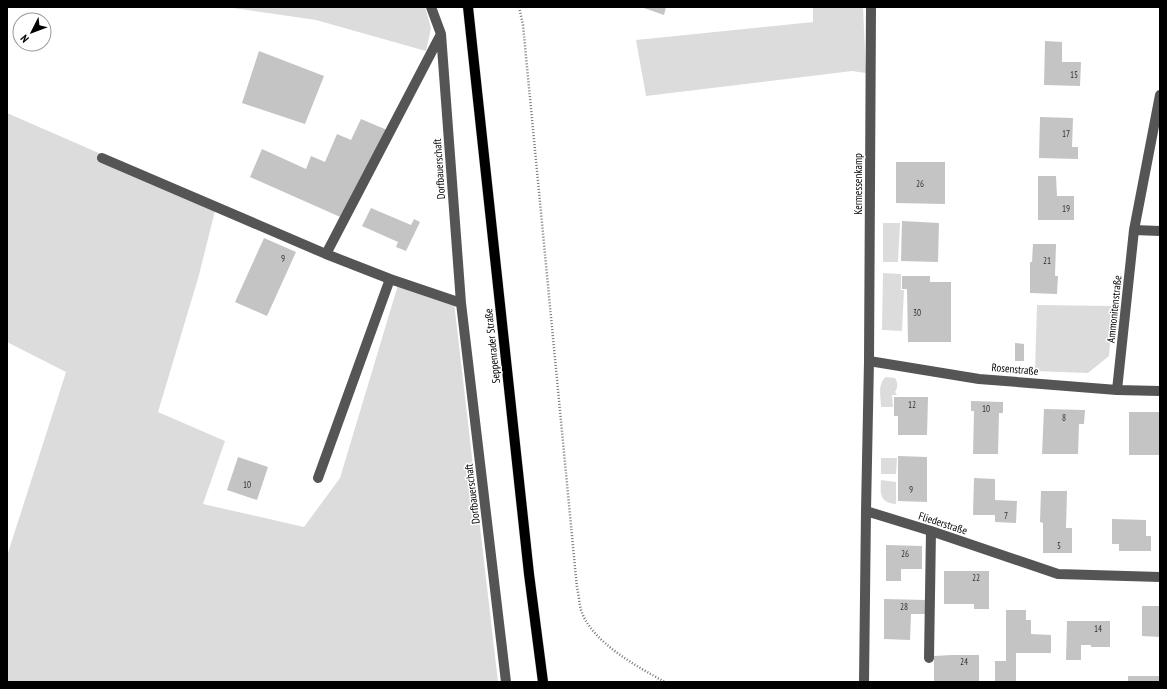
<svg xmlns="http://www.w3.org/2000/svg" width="1167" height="689" font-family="'PT Sans Narrow',sans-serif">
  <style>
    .green { fill: #dcdcdc }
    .building { fill: #c4c4c4 }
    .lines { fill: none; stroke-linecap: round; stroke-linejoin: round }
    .major-casing { stroke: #dbdbdb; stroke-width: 11 }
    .path { stroke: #777; stroke-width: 2.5; stroke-dasharray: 1 2; stroke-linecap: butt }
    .minor { stroke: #555; stroke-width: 10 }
    .major { stroke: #000; stroke-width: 10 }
    .labels { text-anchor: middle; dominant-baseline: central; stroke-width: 3; stroke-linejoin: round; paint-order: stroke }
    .number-label { font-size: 9px; fill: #313131 }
    .street-label { font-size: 11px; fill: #000; stroke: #fff }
  </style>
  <rect width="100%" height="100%" fill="#fff"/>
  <path class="green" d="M226,7H425L431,28L426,51L316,20Z
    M813,7H863L866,73L852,71L646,96L636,40L813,22Z
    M7,113L101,154L217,203L199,275L158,412L225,441L203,504L304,527L340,478L398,285L454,302L498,682H7V556L66,372L7,342Z
    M883,223H900L898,262H883Z
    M883,273L901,274V290H904L902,331L882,330Z
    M1037,305L1113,306L1109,356L1088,373L1035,371Z
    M886,377L895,378C898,383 898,387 895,392L897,395H892L893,407H881C881,397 877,384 886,377Z
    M881,458H897L896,474H881Z
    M881,480L896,482V504C880,503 880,494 881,480Z"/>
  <path class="building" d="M641,7H666L664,15Z
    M1045,41L1062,42V62H1081L1080,86L1044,85Z
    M259,51L324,76L305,124L242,103Z
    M1040,117L1073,118L1072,147H1078V159L1039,158Z
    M361,119L387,130L347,220L250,177L262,149L306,169L311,156L325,162L337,134L351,140Z
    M896,162H945V204L896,203Z
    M1038,176H1056L1057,196H1074V220H1038Z
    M371,208L411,225L414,219L420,222L406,251L396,247L398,242L362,226Z
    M902,221L939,223L938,262L901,261Z
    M264,238L296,252L267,316L235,302Z
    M1033,244H1056L1055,276H1058L1057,294L1030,293V262H1032Z
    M902,276H930V282H951V342H908L907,289H902Z
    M1015,343L1024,344V361H1015Z
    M894,397H928L927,435H898V416H894Z
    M971,401L1003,402V413H999L998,454H973L974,411H971Z
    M1044,409L1085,410L1084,424H1079L1078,454H1042Z
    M1129,412H1160V455H1129Z
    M898,456L927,457V502L898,501Z
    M238,457L268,467L257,500L227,490Z
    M974,478L995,479V500L1017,501L1016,523L995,522V515H973Z
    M1041,491H1067L1066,528H1072V553H1043V523L1040,522Z
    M1112,519L1146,520V536H1151V551H1119V544H1112Z
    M886,545L922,546V569H901V581H886Z
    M944,571H989V609H974V604H944Z
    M884,599L926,600V614H911L910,640L884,639Z
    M1142,606H1160V637L1142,636Z
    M1006,610H1026V620H1031V634L1051,635V653H1016V682H995V661H1006Z
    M1067,621H1110V647H1091V645H1081V660H1066Z
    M952,655H979V682H934V656Z
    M1128,676H1160V682H1128Z"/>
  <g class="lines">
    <defs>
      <path id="major" d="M468,7L529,574L543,682"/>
    </defs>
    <use href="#major" class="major-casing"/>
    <path class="path" d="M519,7L523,25L577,588C579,595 579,603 581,610C591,642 638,667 665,682"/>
    <path class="minor" d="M431,7L441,34L461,303L506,682
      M102,158L326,254L390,279L461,303
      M1134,230L1160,231
      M326,254L441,34
      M869,361L979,379L1117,390L1160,391
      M1117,390L1134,230L1160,95
      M318,478L390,279
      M866,511L931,531L1058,574L1160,577
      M929,658L931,531
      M864,682L866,511L869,361L871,7"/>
    <use href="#major" class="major"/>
  </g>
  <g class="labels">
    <g class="number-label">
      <text x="1074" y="74">15</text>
      <text x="1066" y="133">17</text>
      <text x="920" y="183">26</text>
      <text x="1066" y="208">19</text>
      <text x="283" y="258">9</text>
      <text x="1047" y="260">21</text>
      <text x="917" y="312">30</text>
      <text x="912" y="404">12</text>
      <text x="986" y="408">10</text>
      <text x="1064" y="417">8</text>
      <text x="247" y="484">10</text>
      <text x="911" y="489">9</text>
      <text x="1006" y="515">7</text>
      <text x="1059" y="545">5</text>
      <text x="905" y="553">26</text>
      <text x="976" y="577">22</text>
      <text x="904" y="606">28</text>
      <text x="1098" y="628">14</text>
      <text x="964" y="661">24</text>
    </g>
    <g class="street-label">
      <text transform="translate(439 169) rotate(-94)">Dorfbauerschaft</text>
      <text transform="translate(858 184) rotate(-90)">Kermessenkamp</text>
      <text transform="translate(1114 309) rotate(-84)">Ammonitenstraße</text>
      <text transform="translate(492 346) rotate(-96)">Seppenrader Straße</text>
      <text transform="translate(1015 369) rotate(5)">Rosenstraße</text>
      <text transform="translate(472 494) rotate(-97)">Dorfbauerschaft</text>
      <text transform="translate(943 523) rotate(18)">Fliederstraße</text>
    </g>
  </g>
  <rect width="1167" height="689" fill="none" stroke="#000000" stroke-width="16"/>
  <g transform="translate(32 32) rotate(228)"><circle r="19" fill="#ffffff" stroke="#999999"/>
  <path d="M0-3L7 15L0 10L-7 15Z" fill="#000000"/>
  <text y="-6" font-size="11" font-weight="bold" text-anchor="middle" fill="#000000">N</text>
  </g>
</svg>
